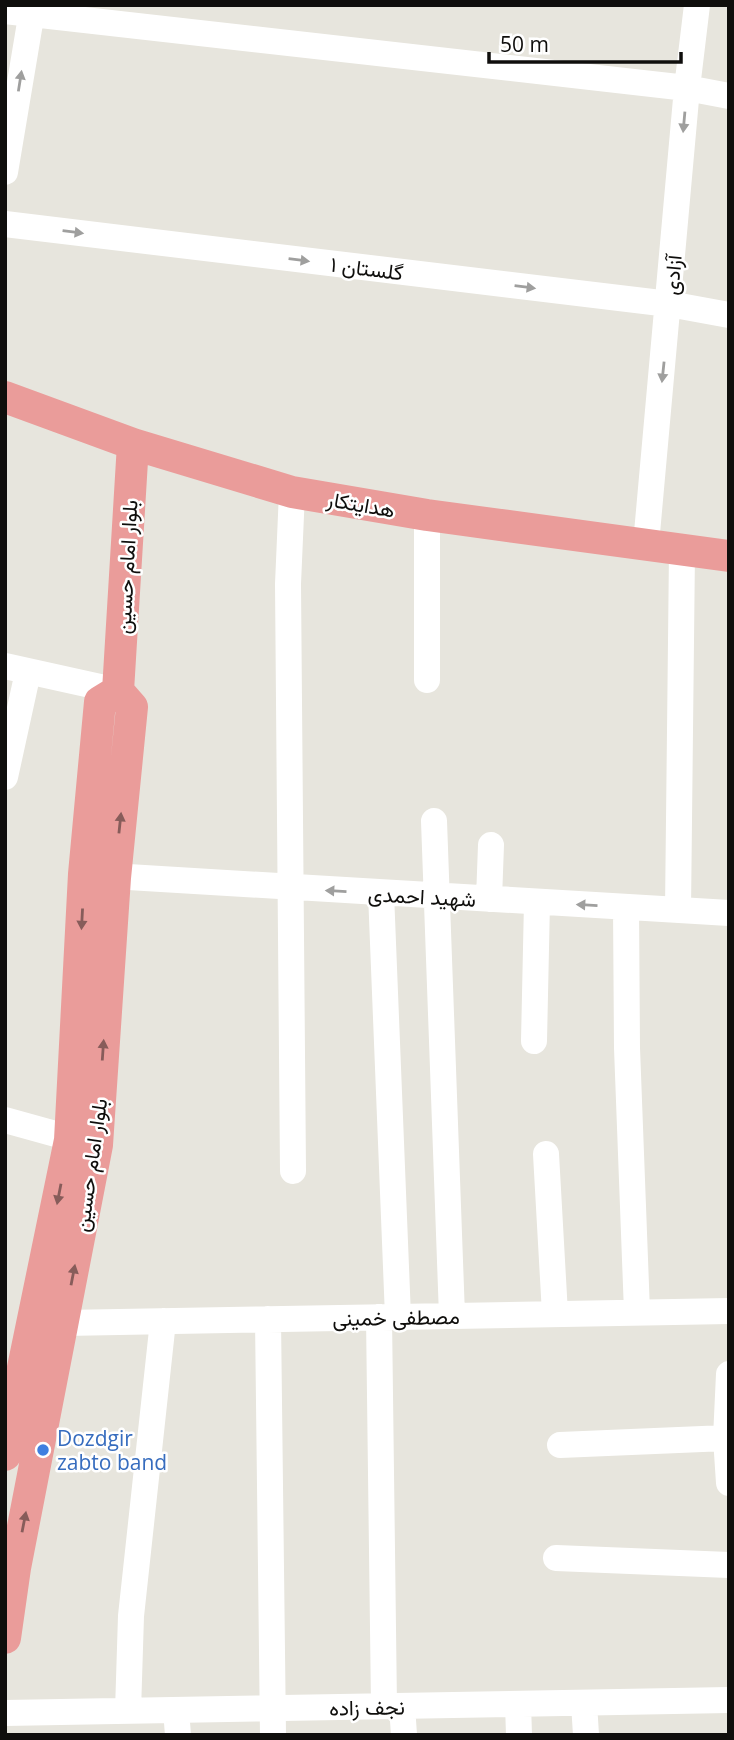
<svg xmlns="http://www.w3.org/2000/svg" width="734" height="1740" font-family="'Open Sans',Vazirmatn,sans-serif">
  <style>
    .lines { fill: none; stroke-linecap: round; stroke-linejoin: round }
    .minor { stroke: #fff; stroke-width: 26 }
    .major { stroke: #ea9c9a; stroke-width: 32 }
    .oneway { fill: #9f9f9e }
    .oneway2 { fill: #875c5a }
    .shop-dot { fill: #3f7fe0; stroke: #fff; stroke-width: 2.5 }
    .labels { text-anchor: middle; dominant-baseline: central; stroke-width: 5; stroke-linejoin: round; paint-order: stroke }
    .street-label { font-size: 21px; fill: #0f0e0c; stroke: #fff }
    .shop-label { font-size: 21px; fill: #366cbe; stroke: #fff; text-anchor: start }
  </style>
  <rect width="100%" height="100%" fill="#e7e5dd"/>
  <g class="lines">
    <path class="minor" d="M5,11L687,88L729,96
      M5,172L33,5
      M5,224L669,304L729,315
      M292,492L288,584L293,1171
      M427,515V680
      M646,544L687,88L697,5
      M5,666L118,691
      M5,777L28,672
      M434,821L452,1316
      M95,875L729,913
      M381,893L398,1317
      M489,899L491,845
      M626,907L627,1048L637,1312
      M678,910L682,551
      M534,1041L537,902
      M5,1120L88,1143
      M546,1154L555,1314
      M379,1317L384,1706
      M268,1319L273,1735
      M45,1326L64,1323L729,1311
      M729,1374L726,1438L729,1483
      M560,1445L726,1438
      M556,1558L729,1565
      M584,1703L586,1735
      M518,1704L519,1735
      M402,1706L404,1735
      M176,1710L178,1735
      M128,1711L131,1616L163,1321
      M5,1713L729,1700"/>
    <path class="major" d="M5,397L133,444L292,492L427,515L729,556
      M5,1455L70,1140L84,874L100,702L118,691
      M5,1638L15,1568L97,1145L115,878L132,707L118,691L133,444"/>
  </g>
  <defs><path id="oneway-solid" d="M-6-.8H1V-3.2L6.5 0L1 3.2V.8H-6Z" transform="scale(1.75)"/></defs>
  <g class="oneway">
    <use href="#oneway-solid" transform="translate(20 81) rotate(-81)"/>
    <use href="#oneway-solid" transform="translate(684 122) rotate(95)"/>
    <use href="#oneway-solid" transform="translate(73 232) rotate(7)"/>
    <use href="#oneway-solid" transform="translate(299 260) rotate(7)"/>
    <use href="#oneway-solid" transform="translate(525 287) rotate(7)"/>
    <use href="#oneway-solid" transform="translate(663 372) rotate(96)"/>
    <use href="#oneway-solid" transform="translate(336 891) rotate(-177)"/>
    <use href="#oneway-solid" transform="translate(587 905) rotate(-177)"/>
  </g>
  <g class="oneway2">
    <use href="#oneway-solid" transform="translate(120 823) rotate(-84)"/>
    <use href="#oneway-solid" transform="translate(82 919) rotate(93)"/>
    <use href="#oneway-solid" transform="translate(103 1050) rotate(-86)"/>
    <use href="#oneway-solid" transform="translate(59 1194) rotate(101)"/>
    <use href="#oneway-solid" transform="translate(73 1275) rotate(-79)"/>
    <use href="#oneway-solid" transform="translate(24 1522) rotate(-79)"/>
  </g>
  <circle class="shop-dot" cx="43" cy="1450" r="7"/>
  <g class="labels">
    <g class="street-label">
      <text transform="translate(367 268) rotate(7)">گلستان ۱</text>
      <text transform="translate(672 275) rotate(-85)">آزادی</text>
      <text transform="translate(361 504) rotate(10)">هدایتکار</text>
      <text transform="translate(126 567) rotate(-87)">بلوار امام حسین</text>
      <text transform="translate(422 896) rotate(3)">شهید احمدی</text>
      <text transform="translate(90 1165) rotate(-82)">بلوار امام حسین</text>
      <text transform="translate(396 1317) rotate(-1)">مصطفی خمینی</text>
      <text transform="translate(367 1707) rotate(-1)">نجف زاده</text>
    </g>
    <g class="shop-label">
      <text x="57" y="1438">Dozdgir<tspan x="57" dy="24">zabto band</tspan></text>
    </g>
  </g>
  <rect width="734" height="1740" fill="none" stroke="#0f0e0c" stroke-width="14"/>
  <path d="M489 52v10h192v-10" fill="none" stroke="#0f0e0c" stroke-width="3.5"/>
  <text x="500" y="52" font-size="21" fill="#0f0e0c" stroke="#ffffff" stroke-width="5" paint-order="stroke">50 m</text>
</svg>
